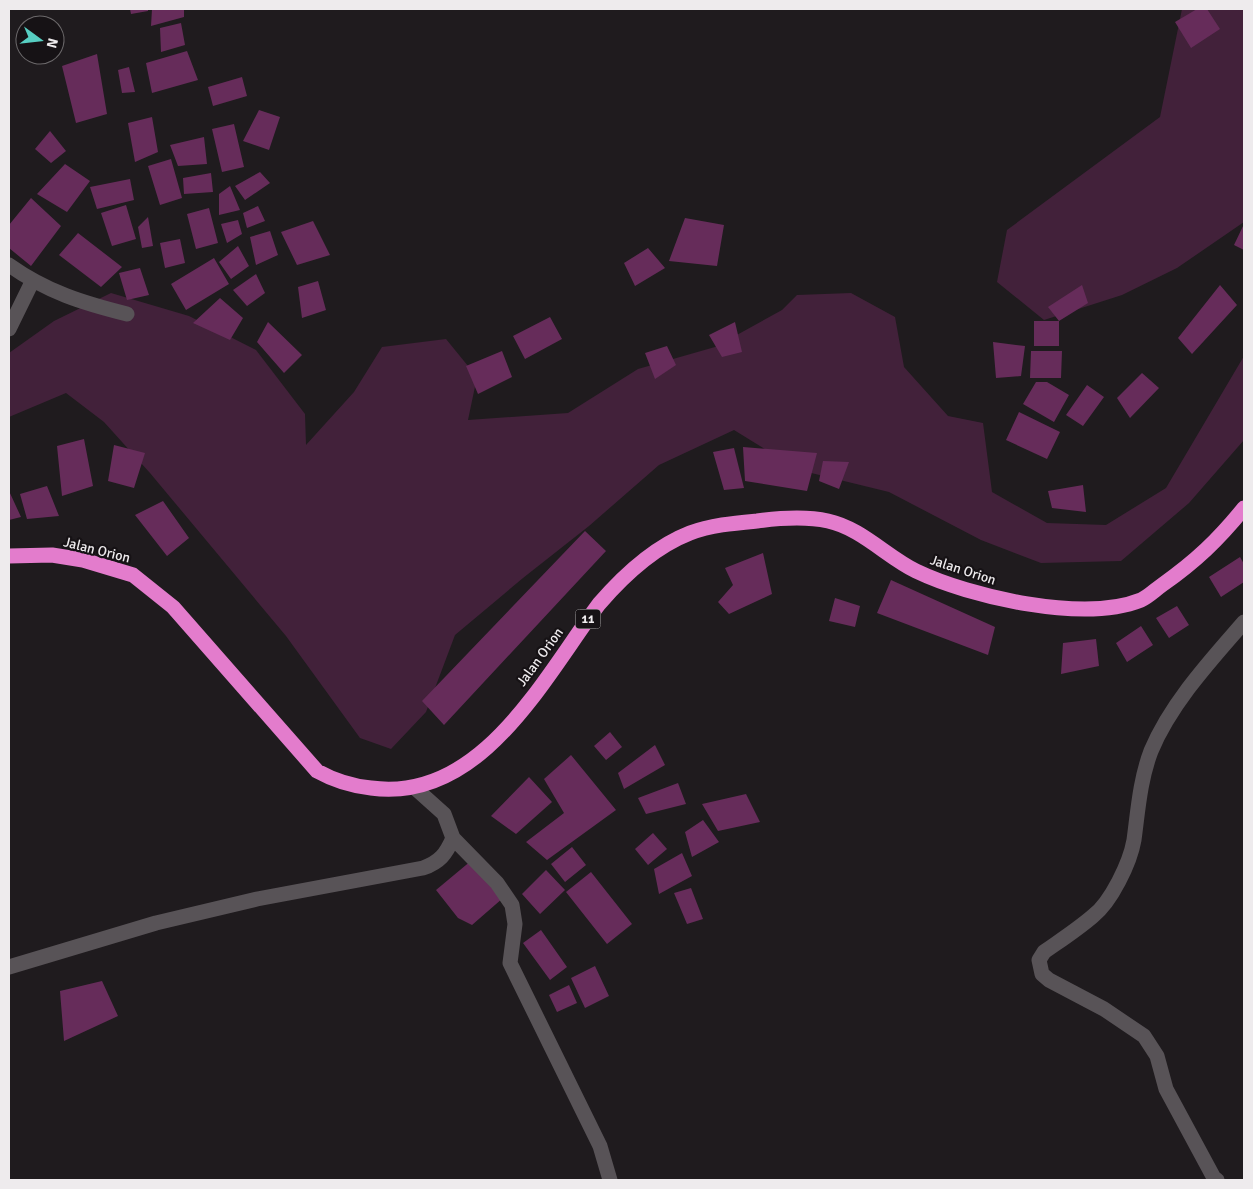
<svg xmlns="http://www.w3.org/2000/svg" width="1253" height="1189" font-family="Signika,sans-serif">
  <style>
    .green { fill: #42213a }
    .building { fill: #662c5a }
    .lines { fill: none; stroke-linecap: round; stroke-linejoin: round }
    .minor { stroke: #585357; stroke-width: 15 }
    .highway { stroke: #e37ccc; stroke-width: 15 }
    .labels { text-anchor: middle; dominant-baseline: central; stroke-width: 4.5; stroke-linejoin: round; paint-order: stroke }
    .shield { fill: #161215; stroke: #adaaac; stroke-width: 1 }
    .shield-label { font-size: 12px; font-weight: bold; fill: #eeebed }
    .street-label { font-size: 14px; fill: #eeebed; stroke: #161215 }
  </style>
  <rect width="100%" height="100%" fill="#1f1b1e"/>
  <path class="green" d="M1182,9H1244V222L1177,268L1122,295L1044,320L997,282L1007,230L1160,117Z
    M111,293L189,316L256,350L305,414L306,445L354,392L382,347L446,339L477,377L468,420L568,413L638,369L715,347L782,310L797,295L851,293L895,317L904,367L948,416L983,423L992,492L1047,523L1106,525L1166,488L1244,356V440L1189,503L1121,561L1041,563L981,540L889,492L799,470L734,430L659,465L589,526L523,578L455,635L426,712L391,749L360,738L286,636L150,473L104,422L66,393L9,417V353L54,321Z"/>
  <path class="building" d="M130,9H148V11L131,14Z
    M152,9H184V17L151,26Z
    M1197,9H1207L1220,29L1191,48L1175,22Z
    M181,23L185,45L161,52L160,28Z
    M187,51L198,80L152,93L146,63Z
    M97,54L107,114L76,123L62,66Z
    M129,67L135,92L122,93L118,70Z
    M242,77L247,96L213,106L208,87Z
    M259,110L280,117L269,150L243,141Z
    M152,117L158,152L135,162L128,123Z
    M234,124L244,167L222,172L212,129Z
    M50,131L66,151L51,163L35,149Z
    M204,137L207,164L178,166L170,145Z
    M171,159L182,198L160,205L148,166Z
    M65,164L90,181L67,212L37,194Z
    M260,172L270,183L245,200L235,186Z
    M211,173L213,192L184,194L183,178Z
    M130,179L134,200L97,209L90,187Z
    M230,186L240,210L219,215V194Z
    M31,198L61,226L31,266L9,248V225Z
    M126,205L136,239L112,246L101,213Z
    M258,206L265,221L247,228L243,213Z
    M209,208L218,243L196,249L187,214Z
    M148,217L153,246L142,248L138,227Z
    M685,218L724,225L717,266L669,261Z
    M238,220L242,234L227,243L221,224Z
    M313,221L330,255L297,265L281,232Z
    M1244,224V250L1234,245Z
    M270,231L278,255L256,265L250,237Z
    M78,233L122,267L101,287L59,255Z
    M180,239L185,263L165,268L160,243Z
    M238,246L249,266L231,279L219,262Z
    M648,248L665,268L635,286L624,263Z
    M214,258L229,284L186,310L171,284Z
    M140,268L149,295L127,300L119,273Z
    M256,274L265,293L247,306L233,290Z
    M318,281L326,310L302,318L298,287Z
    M1082,285L1088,303L1059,321L1048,307Z
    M1220,285L1237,305L1192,354L1178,338Z
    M220,298L243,318L230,340L193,323Z
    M550,317L562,339L525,359L513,336Z
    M1034,321H1059V346H1034Z
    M268,322L302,355L284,373L257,342Z
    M735,322L742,352L722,357L709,335Z
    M993,342L1025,346L1021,376L996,378Z
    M667,346L676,365L655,379L645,353Z
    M502,351L512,377L478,394L466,366Z
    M1031,351H1062L1061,378H1030Z
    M1142,373L1159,388L1130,418L1117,398Z
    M1036,382H1047L1069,395L1054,422L1023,404Z
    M1087,385L1104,397L1083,426L1066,415Z
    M1019,412L1060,432L1047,459L1006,440Z
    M84,439L93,486L62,496L57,446Z
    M114,445L145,453L134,488L108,481Z
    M743,447L817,453L807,491L745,481Z
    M734,448L744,488L724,490L713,452Z
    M823,461L849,462L839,489L819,481Z
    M1083,485L1086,512L1052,508L1048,491Z
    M47,486L59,516L27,519L20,494Z
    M9,491L21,517L9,520Z
    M163,501L189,538L167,556L135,515Z
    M585,531L606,551L444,725L422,701Z
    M763,553L772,594L729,614L718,602L733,585L725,568Z
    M1240,557L1244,564V582L1221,597L1209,577Z
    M891,580L995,627L988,655L877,613Z
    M835,598L860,606L855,627L829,621Z
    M1177,606L1189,625L1169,638L1156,618Z
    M1141,626L1153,645L1127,662L1116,643Z
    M1096,639L1099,666L1061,674L1063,643Z
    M610,732L622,747L606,760L594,746Z
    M655,745L665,765L624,789L618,773Z
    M571,755L616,810L547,860L526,842L564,813L544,779Z
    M529,777L552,802L516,834L491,816Z
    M678,783L686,804L646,814L638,798Z
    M746,794L760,822L718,831L702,804Z
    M703,820L719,842L692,857L685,832Z
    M653,833L667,849L648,865L635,849Z
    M572,847L586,865L565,882L551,864Z
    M682,853L692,876L659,894L654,869Z
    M472,860L503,898L472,925L458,918L436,890Z
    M546,870L565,890L540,914L522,894Z
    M591,872L632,924L607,944L566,892Z
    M691,888L703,919L687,924L674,893Z
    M541,930L567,967L550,980L523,943Z
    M595,966L609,996L585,1008L571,978Z
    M102,981L118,1016L64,1041L60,991Z
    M569,985L577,1003L557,1012L549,995Z"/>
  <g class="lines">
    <path class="minor" d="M9,265C47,292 83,303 127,314
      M9,329L32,282
      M415,788L444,814L453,838L497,883L512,905L515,924L510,963L600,1146L610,1180
      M9,967L156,923L257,899L423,868C440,862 446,854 453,838
      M1217,1180L1214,1178L1166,1089L1157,1056L1144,1036L1104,1009L1049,980L1042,974L1039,960L1044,952C1061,940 1078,929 1093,916C1111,902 1130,863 1134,840C1138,810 1140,780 1151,751C1171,703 1211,660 1244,622"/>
    <path class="highway" d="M9,556L52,555L83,560L133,575L173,607L317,771C335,781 351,786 371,788C481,803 543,679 599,604C624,575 654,547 690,533C711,525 735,523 757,521C780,518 805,516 828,521C861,528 887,557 916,571C970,597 1084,623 1141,600C1148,597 1155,590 1162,585C1196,561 1218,540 1244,508"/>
  </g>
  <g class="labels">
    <rect class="shield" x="575.5" y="609.5" width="25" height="19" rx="4"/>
    <g class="shield-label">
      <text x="588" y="619">11</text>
    </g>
    <g class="street-label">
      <text transform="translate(97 550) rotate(14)">Jalan Orion</text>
      <text transform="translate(963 570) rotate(18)">Jalan Orion</text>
      <text transform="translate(540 657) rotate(-54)">Jalan Orion</text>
    </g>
  </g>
  <rect width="1253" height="1189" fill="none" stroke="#eeebed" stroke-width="20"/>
  <g transform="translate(40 40) rotate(105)"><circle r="24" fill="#161215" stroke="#6c696b"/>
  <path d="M0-4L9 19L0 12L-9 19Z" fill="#57cec2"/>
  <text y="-8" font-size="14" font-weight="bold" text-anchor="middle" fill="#eeebed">N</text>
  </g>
</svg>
